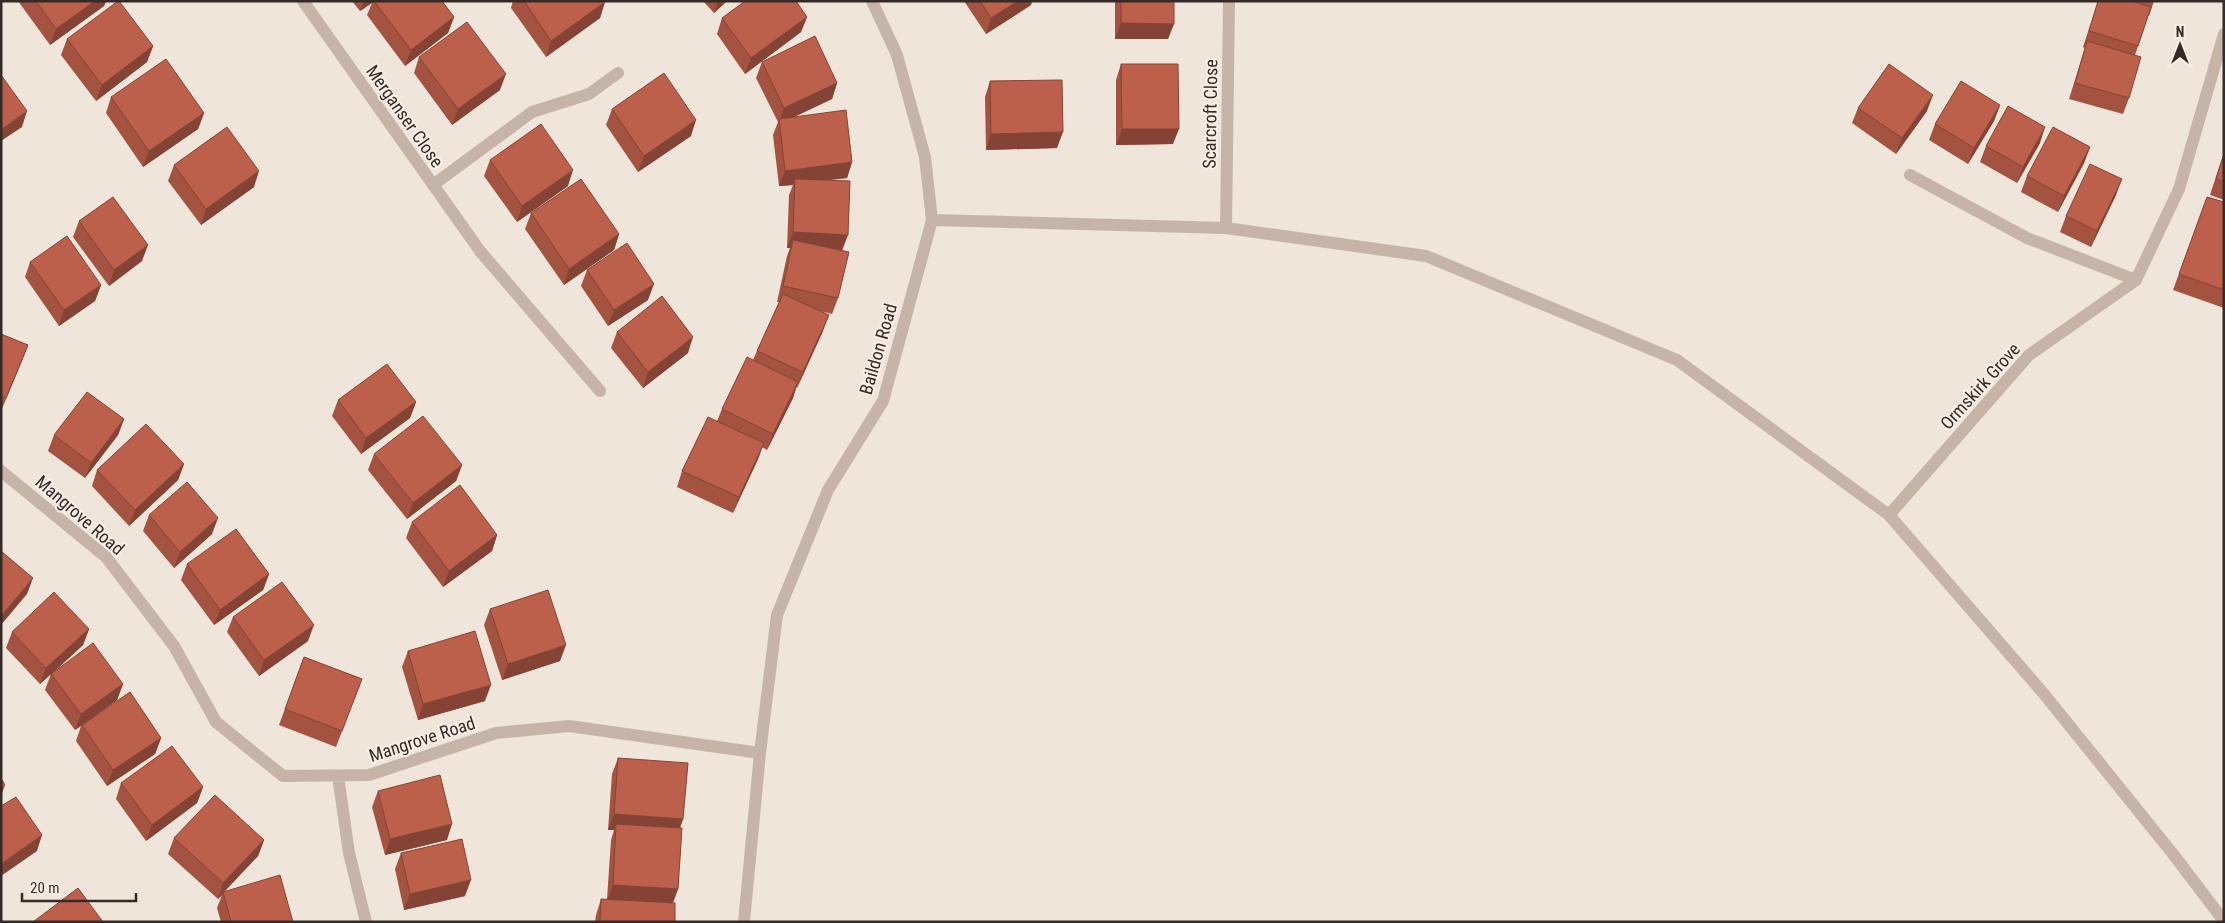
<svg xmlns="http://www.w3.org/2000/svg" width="2225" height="923" font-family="'Roboto Condensed',sans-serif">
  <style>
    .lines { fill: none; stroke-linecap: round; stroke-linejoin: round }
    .lane { stroke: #c7b4a8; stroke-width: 12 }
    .street { stroke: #c7b4a8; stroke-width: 12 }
    .wall { fill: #a35340 }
    .shaded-wall { fill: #844334 }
    .building { fill: #bd604b; stroke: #844334 }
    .labels { text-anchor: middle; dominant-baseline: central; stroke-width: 4; stroke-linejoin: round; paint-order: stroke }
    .street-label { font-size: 18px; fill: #342b28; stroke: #f8efe7 }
  </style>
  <rect width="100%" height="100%" fill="#f0e5db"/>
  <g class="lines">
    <path class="lane" d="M433,185L532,112L589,94L618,73
      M480,251L600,391"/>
    <path class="street" d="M303,1L480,251
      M1910,175L2027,238L2136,280
      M932,220L1226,228L1426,256L1677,360L1889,515L2044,694L2173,854L2224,921
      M1226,228L1229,1
      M1,471L106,557L174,646L216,722L283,776L369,775L496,733L569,726L760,753L744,922
      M1889,515L2029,355L2136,280L2179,189L2224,34
      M760,753L777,615L828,490L883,401L932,220L925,157L897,55L872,1
      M338,776L349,853L366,922"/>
  </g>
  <path class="wall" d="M18,1H106L104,6L50,45Z
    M352,1H442L454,17L448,33L405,66L367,15L372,3L360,11Z
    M513,1H605L600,18L546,57L511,8Z
    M703,1H727L714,13Z
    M964,1H1032L1031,5L986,34Z
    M1115,1H1174L1168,39H1115Z
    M2098,1H2154L2149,16H2148L2135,55L2129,98L2123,114L2069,99L2085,48L2083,47Z
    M807,17L801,32L745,74L717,34L722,18Z
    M67,39L153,46L147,62L96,101L61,55Z
    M419,57L500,90L452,125L414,73Z
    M762,62L837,83L832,99L794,117L852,162L847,178L826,180L842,251L838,298L832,314L820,311L823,331L797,388L796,387L793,398L767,450L762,447L758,459L733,513L677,487L682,471L717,421L722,409L753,360L757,351L779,302H777L787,256L790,248H787L789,195L793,185L779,186L773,135L778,122L756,78Z
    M1121,64L1173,144L1116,145V80Z
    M990,81L1057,148L986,150L985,97Z
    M111,97L204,113L198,129L143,167L106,113Z
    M2000,105L1994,121L1968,164L1929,140L1935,124Z
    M1858,108L1927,111L1896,154L1852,123Z
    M612,109L691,136L638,172L606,125Z
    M2040,143L2017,183L1980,162L1986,146Z
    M2090,147L2084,163L2058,212L2021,192L2027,176Z
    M2224,152V200L2210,195Z
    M490,160L568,186L517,222L484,176Z
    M174,165L254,187L201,225L168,181Z
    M2116,195L2091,247L2060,232L2066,216Z
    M2207,197L2224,202V308L2173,290Z
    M531,213L619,234L614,250L564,285L525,229Z
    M79,221L142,261L109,286L73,237Z
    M30,262L101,285L95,301L59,326L25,277Z
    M587,270L648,300L608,326L581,286Z
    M617,332L688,353L643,388L611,348Z
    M1,334L28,345L1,411Z
    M338,400L416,402L410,418L361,454L332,416Z
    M124,419L118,435L85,478L48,451L54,435Z
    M374,454L462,465L456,481L407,519L368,470Z
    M184,464L178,480L129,526L92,486L97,470Z
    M149,515L212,534L174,568L143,531Z
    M412,522L497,535L492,551L443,587L406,538Z
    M187,564L269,574L263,590L214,625L181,580Z
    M490,609L560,661L502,680L484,625Z
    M233,617L308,641L259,676L227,632Z
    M89,629L83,645L53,673L123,684L117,700L96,715L161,738L155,754L107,786L76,741L81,726L75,730L45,690L51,674L40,684L6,648L12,632Z
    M408,651L485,701L418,720L402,667Z
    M304,657L362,679L336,747L279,725Z
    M618,758L683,819L680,828L678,889L673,903L675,922H595L596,915L601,899H607L611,840L614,830H608L612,774Z
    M121,783L203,787L197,803L146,841L116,799Z
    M378,791L447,840L385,855L372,807Z
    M174,838L264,840L258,856L225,891L293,922H221L217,908L222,895L218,899L168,854Z
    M401,853L465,896L404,910L395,869Z"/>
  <path class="shaded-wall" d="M95,1H106L104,6L50,45L56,29Z
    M364,1H372V3L360,11Z
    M718,1H727L714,13Z
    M1018,1H1032L1031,5L986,34L991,18Z
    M605,2L600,18L546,57L551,41Z
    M454,17L448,33L405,66L411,50Z
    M807,17L801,32L745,74L751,58Z
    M1121,23L1174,24L1168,39H1115Z
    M153,46L147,62L96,101L102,85Z
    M506,74L500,90L452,125L458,109Z
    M837,83L832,99L779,124L784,108Z
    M1933,95L1927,111L1896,154L1902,138Z
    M2000,105L1994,121L1968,164L1974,148Z
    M27,111L22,127L1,141V130Z
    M204,113L198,129L143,167L149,151Z
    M696,120L691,136L638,172L644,156Z
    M2045,127L2040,143L2017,183L2023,167Z
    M1122,129H1179L1173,144L1116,145Z
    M1063,132L1057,148L986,150L991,134Z
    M2090,147L2084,163L2058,212L2064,196Z
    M852,162L847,178L795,184V179L793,185L779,186L785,171Z
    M573,170L568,186L517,222L522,206Z
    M259,171L254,187L201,225L206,209Z
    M2122,179L2116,195L2091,247L2097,231Z
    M793,232L848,235L842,251L793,240L790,248H787Z
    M619,234L614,250L564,285L569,269Z
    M148,245L142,261L109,286L114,270Z
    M654,284L648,300L608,326L614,310Z
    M101,285L95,301L59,326L64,310Z
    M829,315L823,331L797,388L803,372Z
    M693,337L688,353L643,388L648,372Z
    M28,345L22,361L1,411L6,398Z
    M798,382L793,398L767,450L773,434Z
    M416,402L410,418L361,454L366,438Z
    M124,419L118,435L85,478L91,463Z
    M764,443L758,459L733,513L739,497Z
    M184,464L178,480L129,526L135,510Z
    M462,465L456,481L407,519L413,503Z
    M218,518L212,534L174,568L180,552Z
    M497,535L492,551L443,587L449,571Z
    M269,574L263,590L214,625L220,610Z
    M33,578L27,594L1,625V616Z
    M314,625L308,641L259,676L264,660Z
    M89,629L83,645L40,684L46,668Z
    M566,645L560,661L502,680L508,664Z
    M123,684L117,700L75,730L81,714Z
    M491,685L485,701L418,720L423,704Z
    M161,738L155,754L107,786L113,770Z
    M5,785L1,796V788Z
    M203,787L197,803L146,841L152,825Z
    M614,814L683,819L677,835L616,824L614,830H608Z
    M452,824L447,840L385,855L390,839Z
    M42,835L37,851L1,876V864Z
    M264,840L258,856L223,893V892L222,895L218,899L223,883Z
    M471,880L465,896L404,910L410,894Z
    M613,885L678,889L672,905L607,901Z"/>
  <path class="building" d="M36,1H95L56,29Z
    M118,1H119L153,46L102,85L67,39Z
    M374,1H442L454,17L411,50Z
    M524,1H605V2L551,41Z
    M745,1H796L807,17L751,58L722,18Z
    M980,1H1018L991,18Z
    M1121,1H1174V24L1121,23Z
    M2098,1H2132L2151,7L2138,46L2089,31Z
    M467,22L506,74L458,109L419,57Z
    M815,36L837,83L784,108L762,62Z
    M2087,41L2141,57L2129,98L2075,83Z
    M166,59L204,113L149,151L111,97Z
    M1121,64H1178L1179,129H1122Z
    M1889,64L1933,95L1902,138L1858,108Z
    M664,73L696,120L644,156L612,109Z
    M1,75L27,111L1,130Z
    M1062,80L1063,132L991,134L990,81Z
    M1961,81L2000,105L1974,148L1935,124Z
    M2008,106L2045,127L2023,167L1986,146Z
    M846,110L852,162L785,171L779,119Z
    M541,124L573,170L522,206L490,160Z
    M227,127L259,171L206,209L174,165Z
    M2053,127L2090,147L2064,196L2027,176Z
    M2224,154V182L2216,179Z
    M2090,164L2122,179L2097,231L2066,216Z
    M581,179L619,234L569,269L531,213Z
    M795,179L850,181L848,235L793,232Z
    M113,197L148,245L114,270L79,221Z
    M2207,197L2224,202V290L2179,274Z
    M67,236L101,285L64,310L30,262Z
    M793,240L849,252L838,298L783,286Z
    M627,243L654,284L614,310L587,270Z
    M783,294L829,315L803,372L757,351Z
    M662,296L693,337L648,372L617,332Z
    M1,334L28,345L6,398L1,396Z
    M747,357L798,382L773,434L722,409Z
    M387,364L416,402L366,438L338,400Z
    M87,392L124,419L91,463L54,435Z
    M423,416L462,465L413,503L374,454Z
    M708,417L764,443L739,497L682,471Z
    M146,424L184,464L135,510L97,470Z
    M187,482L218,518L180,552L149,515Z
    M460,485L497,535L449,571L412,522Z
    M236,529L269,574L220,610L187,564Z
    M1,551L33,578L1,616Z
    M282,582L314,625L264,660L233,617Z
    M548,590L566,645L508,664L490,609Z
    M54,592L89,629L46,668L12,632Z
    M475,631L491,685L423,704L408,651Z
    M93,643L123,684L81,714L51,674Z
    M304,657L362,679L342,731L285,709Z
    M130,692L161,738L113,770L82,725Z
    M172,746L203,787L152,825L121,783Z
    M618,758L688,763L683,819L614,814Z
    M440,775L452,824L390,839L378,791Z
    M1,778L5,785L1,788Z
    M215,795L264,840L223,883L174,838Z
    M16,797L42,835L1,864V806Z
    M616,824L682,828L678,889L613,885Z
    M462,839L471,880L410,894L401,853Z
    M280,875L293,922H231L223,892Z
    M78,888L103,922H33Z
    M601,899L675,903V922H600Z"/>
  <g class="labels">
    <g class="street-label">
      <text transform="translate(1210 114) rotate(-89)">Scarcroft Close</text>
      <text transform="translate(405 116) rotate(55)">Merganser Close</text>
      <text transform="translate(878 349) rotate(-74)">Baildon Road</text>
      <text transform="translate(1980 386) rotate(-48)">Ormskirk Grove</text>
      <text transform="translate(80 515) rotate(41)">Mangrove Road</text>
      <text transform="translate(422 739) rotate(-18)">Mangrove Road</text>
    </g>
  </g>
  <rect width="2225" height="923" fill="none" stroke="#342b28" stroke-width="5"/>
  <g transform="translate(2180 45)" stroke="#f8efe7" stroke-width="4" paint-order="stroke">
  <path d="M0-4L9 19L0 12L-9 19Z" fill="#342b28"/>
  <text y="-8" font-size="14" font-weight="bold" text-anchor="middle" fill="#342b28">N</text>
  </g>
  <path d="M22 893v8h114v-8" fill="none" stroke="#342b28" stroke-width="2.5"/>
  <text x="30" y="893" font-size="15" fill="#342b28" stroke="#f8efe7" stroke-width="4" paint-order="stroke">20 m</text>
</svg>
